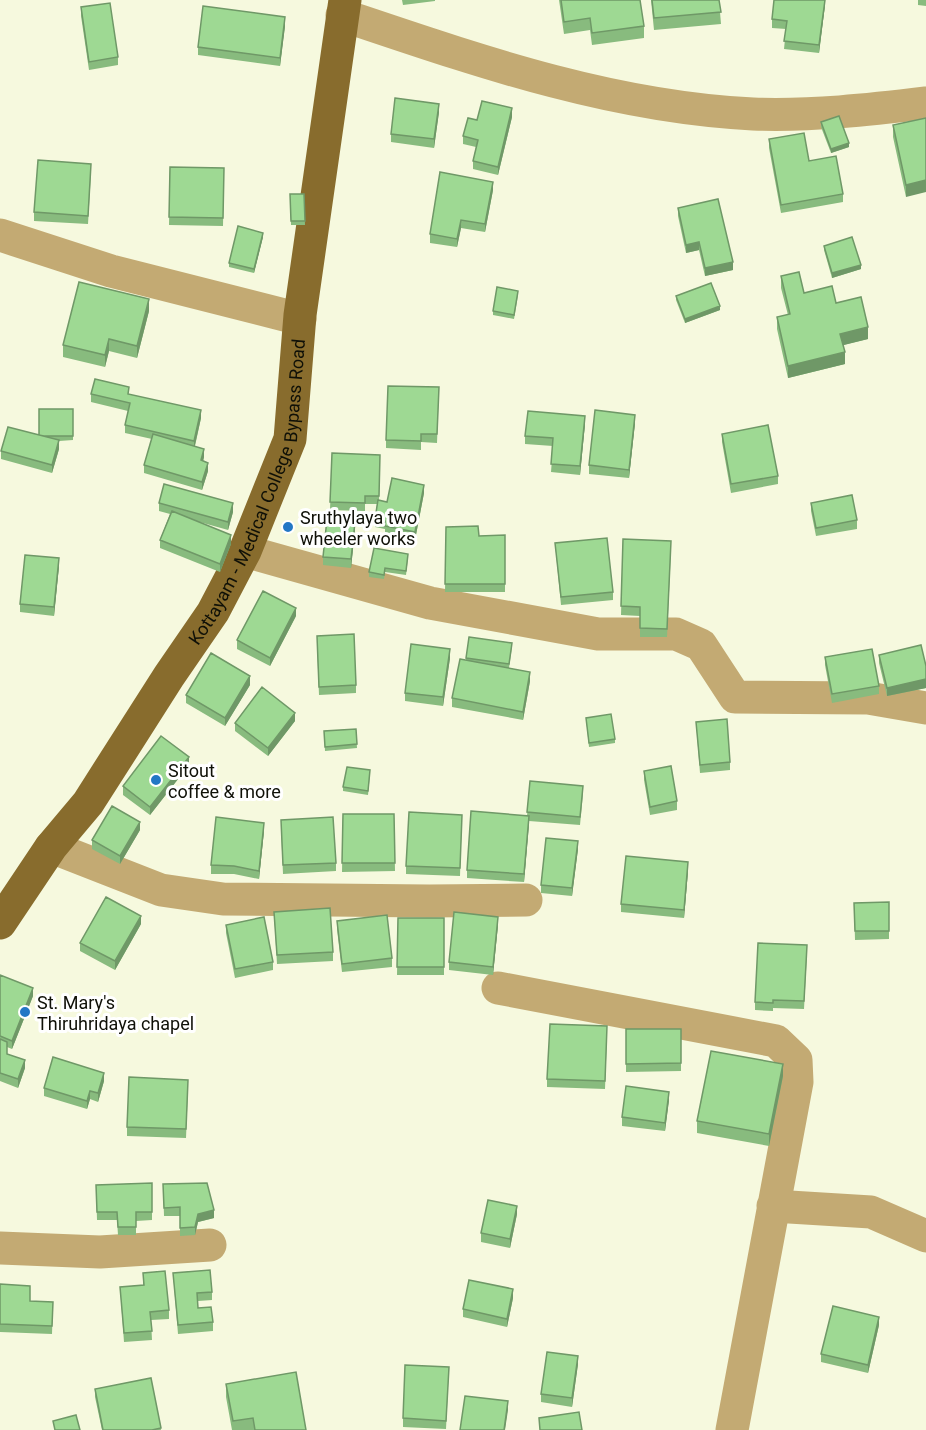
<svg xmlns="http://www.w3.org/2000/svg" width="926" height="1430" font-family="Roboto,sans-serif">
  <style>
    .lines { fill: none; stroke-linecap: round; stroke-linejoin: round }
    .minor { stroke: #c3aa73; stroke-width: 33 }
    .major { stroke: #886c2d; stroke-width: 33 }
    .wall { fill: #88bb7e }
    .shaded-wall { fill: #6f9867 }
    .building { fill: #9ed993; stroke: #6f9867; stroke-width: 1.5 }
    .poi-dot { fill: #2377c5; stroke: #fff; stroke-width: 2 }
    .labels { text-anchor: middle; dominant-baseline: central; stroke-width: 6; stroke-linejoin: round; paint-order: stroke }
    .street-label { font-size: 18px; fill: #0f1007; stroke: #fff }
    .poi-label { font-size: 18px; fill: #0f1007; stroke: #fff; text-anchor: start }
  </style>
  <rect width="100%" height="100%" fill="#f6f9de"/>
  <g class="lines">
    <path class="minor" d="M342,15C476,60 610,107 753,114C811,116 869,110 926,103
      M0,235L111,271L300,319
      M245,551L430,603L598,634H676L701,645L735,697L868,698L926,708
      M51,847L161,890L223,899L429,901L526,900
      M498,988L776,1041L796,1060L797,1082L732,1430
      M773,1206L871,1212L926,1236
      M0,1248L100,1252L210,1245"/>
    <path class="major" id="s1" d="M0,923L51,847L88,803L169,676L213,612L245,551L290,439L300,315L345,0"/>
  </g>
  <path class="wall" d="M402,0H435V1L403,5Z
    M559,0H640L644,26V38L592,45L590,30L564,34Z
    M651,0H719L721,24L654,30Z
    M918,0H926V6L918,5Z
    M825,5L819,53L784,49L786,29L772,28V19Z
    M81,7L118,57V65L89,70L81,16Z
    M285,26L280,66L198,55V47Z
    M439,112L434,148L391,142V134Z
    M512,117L498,175L473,169V161L476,147L463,144V136L477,120Z
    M926,118L906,197L893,137V125Z
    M821,122L849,147L831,153L821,127Z
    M769,139L809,161L843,194V202L781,213L769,148Z
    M170,167L224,168L223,226L169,225Z
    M91,172L88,224L34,221V212Z
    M493,190L485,232L461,228L457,247L430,243V234Z
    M290,194H304L305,225H291Z
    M678,208L733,270L705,276L699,250L686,253L678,216Z
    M263,237L254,273L229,267V263Z
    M824,246L861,269L832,278L824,250Z
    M781,276L804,293L836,303L868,339L843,345L845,364L788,378L777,329V317L788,315L781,288Z
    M518,295L514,319L493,315V311Z
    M676,296L720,310L685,323L676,300Z
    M149,311L137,358L109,351L105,367L63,357V345Z
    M439,387L437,443L421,442V450L386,448V440Z
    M91,394H129L201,418L195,446L204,457L203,461L208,471L202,490L144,473V465L152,439L125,433V425L128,411L91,402Z
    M73,409V440L59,441V449L52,473L1,459V451L39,435Z
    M635,423L629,478L589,474V465Z
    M585,424L580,475L551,472L553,446L525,444V436Z
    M722,434L778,476V484L731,493L722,442Z
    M332,453L380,455L379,500L387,502L424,493L415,540L385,534V529L375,527V519L377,504H365V511L330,510Z
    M159,503L233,512L228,530L196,521L231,544L220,572L160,548V540L170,514L159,511Z
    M811,503L857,520V529L816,536L811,511Z
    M446,527L479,536L505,535V592H445Z
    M355,530L351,568L323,565V557Z
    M623,539L671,549L667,637H640V616L621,615Z
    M555,543L613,592V600L561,605Z
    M408,558L406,575L385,572L384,579L369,577V572Z
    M59,566L54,616L20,612V604Z
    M296,616L270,666L237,649V640Z
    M469,637L512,647L509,668L500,667L530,681L523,720L452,707V698L466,660Z
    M317,645L356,685V693L319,695Z
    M879,655L926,666V688L887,696L879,663Z
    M825,657L879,686V694L832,703L825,665Z
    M450,658L443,706L405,701V693Z
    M250,685L225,726L186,703V695Z
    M586,718L615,739V743L589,747Z
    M295,721L268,756L235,731V723Z
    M696,722L730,762V770L700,773Z
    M356,729L357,748L325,751L324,731Z
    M189,765L150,815L123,795V786Z
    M644,771L677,801V810L650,815L644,780Z
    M370,774L368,795L343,791V787Z
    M530,781L583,794L580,825L529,821L524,882L467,878V870L527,816Z
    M343,814H394L395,871L342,872Z
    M462,815L460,876L406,874V866Z
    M281,828L336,863V871L283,874Z
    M140,830L120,864L92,849V840Z
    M264,831L259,879L234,874H211V865Z
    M578,849L572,896L541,893V885Z
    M688,871L684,918L621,912V904Z
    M889,902V939L855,940L854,903Z
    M274,912L333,952V961L277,964Z
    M398,918H444V975H397Z
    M337,921L392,958V967L342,972L337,929Z
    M141,924L115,970L80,951V943Z
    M226,925L273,962V970L235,978L226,933Z
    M498,925L493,975L449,970V962Z
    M807,953L804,1009L773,1008V1011L755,1010V1002Z
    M0,975L33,996L12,1049L7,1047V1054L25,1068L18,1088L0,1081Z
    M626,1029H681V1071L626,1072Z
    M607,1034L605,1089L547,1087V1079Z
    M783,1076L769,1146L697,1133V1121Z
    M104,1081L98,1102L90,1099L87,1109L44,1096V1088Z
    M188,1088L186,1138L127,1136V1127Z
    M669,1100L665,1131L622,1126V1117Z
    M152,1183V1220L136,1221V1235H118L117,1220H97L96,1185Z
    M163,1184L214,1218L198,1222L195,1235L180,1236V1216H164Z
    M517,1214L510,1248L481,1242V1233Z
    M143,1273L169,1310V1319L151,1320L152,1340L124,1342L120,1287L143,1285Z
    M173,1273L212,1292V1300L198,1301V1308L213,1322V1331L178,1334Z
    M0,1284L30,1301L53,1302L52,1334L0,1332Z
    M513,1298L507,1327L463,1317V1309Z
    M879,1325L868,1373L821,1362V1354Z
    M578,1364L572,1407L541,1402V1394Z
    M449,1367L446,1429L403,1427V1418Z
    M151,1378L161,1430H102L95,1397V1389Z
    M226,1384L306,1430H232L226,1397Z"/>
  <path class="shaded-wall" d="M825,0V5L819,53V45Z
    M285,17V26L280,66V58Z
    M439,104V112L434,148V139Z
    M512,108V117L498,175V167Z
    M849,143V147L831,153V149Z
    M926,180V192L906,197V185Z
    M493,182V190L485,232V224Z
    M461,220V228L457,247V239Z
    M263,233V237L254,273V269Z
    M699,242V250L686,253V245Z
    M733,262V270L705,276V268Z
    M861,265V269L832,278V273Z
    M149,299V311L137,358V346Z
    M720,306V310L685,323V319Z
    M868,327V339L840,346V334Z
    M109,339V351L105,367V355Z
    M845,352V364L788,378V366Z
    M201,410V418L194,449V441Z
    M635,415V423L629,478V470Z
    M585,416V424L580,475V466Z
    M59,440V449L52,473V465Z
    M204,449V457L201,469V460Z
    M208,463V471L202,490V482Z
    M424,485V493L415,540V532Z
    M233,503V512L228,530V522Z
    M355,522V530L351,568V559Z
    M231,535V544L220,572V564Z
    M59,558V566L54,616V607Z
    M296,608V616L270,666V658Z
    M450,649V658L443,706V697Z
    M530,672V681L523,720V712Z
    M250,676V685L225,726V718Z
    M926,679V688L887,696V688Z
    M295,713V721L268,756V748Z
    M189,757V765L150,815V807Z
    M529,816V824L524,882V874Z
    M140,822V830L120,864V856Z
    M264,823V831L259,879V871Z
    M578,841V849L572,896V888Z
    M688,862V871L684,918V910Z
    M141,916V924L115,970V961Z
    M498,917V925L493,975V967Z
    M33,988V996L12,1049V1041Z
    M25,1060V1068L18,1088V1079Z
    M783,1064V1076L769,1146V1134Z
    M104,1073V1081L98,1102V1093Z
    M90,1091V1099L87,1109V1101Z
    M669,1092V1100L665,1131V1123Z
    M517,1206V1214L510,1248V1239Z
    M214,1210V1218L198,1222L195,1235V1227L198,1214Z
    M513,1289V1298L507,1327V1319Z
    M879,1317V1325L868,1373V1365Z
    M578,1356V1364L572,1407V1398Z
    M508,1401V1410L505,1430H504Z"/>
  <path class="building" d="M561,0H640L644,26L592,33L590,18L564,22Z
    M652,0H719L721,12L654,18Z
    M774,0H825L819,45L784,41L787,21L772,19Z
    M110,3L118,57L89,62L81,7Z
    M203,6L285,17L280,58L198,47Z
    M395,98L439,104L434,139L391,134Z
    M482,101L512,108L498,167L473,161L478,140L463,136L468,118L477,120Z
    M839,116L849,143L831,149L821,122Z
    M926,118V180L906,185L893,125Z
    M804,133L809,161L836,156L843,194L781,205L769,139Z
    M38,160L91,164L88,216L34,212Z
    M170,167L224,168L223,218L169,217Z
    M440,172L493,182L485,224L461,220L457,239L430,234Z
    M290,194H304L305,221H291Z
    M718,199L733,262L705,268L699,242L686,245L678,208Z
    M238,226L263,233L254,269L229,263Z
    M852,237L861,265L832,273L824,246Z
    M799,272L804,293L832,286L836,303L861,297L868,327L840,334L845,352L788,366L777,317L790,314L781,276Z
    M79,282L149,299L137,346L109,339L105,355L63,345Z
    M711,283L720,306L685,319L676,296Z
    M497,287L518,291L514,315L493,311Z
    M95,379L129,387L128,394L201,410L194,441L125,425L130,403L91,394Z
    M388,386L439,387L437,434H421V441L386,440Z
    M39,409H73V436H44L39,435Z
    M595,410L635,415L629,470L589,465Z
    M528,411L585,416L580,466L551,464L553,438L525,436Z
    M768,425L778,476L731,484L722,434Z
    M8,427L59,440L52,465L1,451Z
    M153,434L204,449L201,460L208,463L202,482L144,465Z
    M332,453L380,455L379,496H365V503L330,502Z
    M392,478L424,485L415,532L385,526V521L375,519L378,500L387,502Z
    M164,484L233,503L228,522L159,503Z
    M852,495L857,520L816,528L811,503Z
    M172,511L231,535L220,564L160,540Z
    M327,519L355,522L351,559L323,557Z
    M478,526L479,536L505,535V584H445L446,527Z
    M607,538L613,592L561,597L555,543Z
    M623,539L671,541L667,629L640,628V607L621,606Z
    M374,548L408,554L406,571L385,568L384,575L369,572Z
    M25,555L59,558L54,607L20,604Z
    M263,591L296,608L270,658L237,640Z
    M354,634L356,685L319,687L317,636Z
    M469,637L512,643L509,664L466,658Z
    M411,644L450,649L443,697L405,693Z
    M921,645L926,666V679L887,688L879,655Z
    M872,649L879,686L832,694L825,657Z
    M211,653L250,676L225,718L186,695Z
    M460,659L530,672L523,712L452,698Z
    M262,687L295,713L268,748L235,723Z
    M611,714L615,739L589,743L586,718Z
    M727,719L730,762L700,765L696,722Z
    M356,729L357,744L325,747L324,731Z
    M161,736L189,757L150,807L123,786Z
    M671,766L677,801L650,807L644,771Z
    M347,767L370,770L368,791L343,787Z
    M530,781L583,786L580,817L527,812Z
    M112,806L140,822L120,856L92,840Z
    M471,811L529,816L524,874L467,870Z
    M409,812L462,815L460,868L406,866Z
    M343,814H394L395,863H342Z
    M216,817L264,823L259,871L234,866L211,865Z
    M333,817L336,863L283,865L281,820Z
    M546,838L578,841L572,888L541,885Z
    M626,856L688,862L684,910L621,904Z
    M106,897L141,916L115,961L80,943Z
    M889,902V931H855L854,903Z
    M330,908L333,952L277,955L274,912Z
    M454,912L498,917L493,967L449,962Z
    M387,915L392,958L342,964L337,921Z
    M264,917L273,962L235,969L226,925Z
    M398,918H444V967H397Z
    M758,943L807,945L804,1001L773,1000V1003L755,1002Z
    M0,975L33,988L12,1041L0,1036Z
    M550,1024L607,1026L605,1081L547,1079Z
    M626,1029H681V1063L626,1064Z
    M0,1039L7,1042V1054L25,1060L18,1079L0,1073Z
    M711,1051L783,1064L769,1134L697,1121Z
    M53,1057L104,1073L98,1093L90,1091L87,1101L44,1088Z
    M129,1077L188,1080L186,1129L127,1127Z
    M626,1086L669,1092L665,1123L622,1117Z
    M152,1183V1212H136V1227H118L117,1212H97L96,1185Z
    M207,1183L214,1210L198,1214L195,1227L180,1228V1207L164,1208L163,1184Z
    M488,1200L517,1206L510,1239L481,1233Z
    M210,1270L212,1292L197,1293L198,1308L211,1307L213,1322L178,1325L173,1273Z
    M165,1271L169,1310L150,1312L152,1331L124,1333L120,1287L144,1285L143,1273Z
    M469,1280L513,1289L507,1319L463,1309Z
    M0,1284L30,1286V1301L53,1302L52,1326L0,1324Z
    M833,1306L879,1317L868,1365L821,1354Z
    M547,1352L578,1356L572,1398L541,1394Z
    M405,1365L449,1367L446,1421L403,1418Z
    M296,1372L306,1430H255L253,1418L233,1421L226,1384Z
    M151,1378L161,1428L152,1430H103L95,1389Z
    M465,1396L508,1401L504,1430H460Z
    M579,1412L582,1430H540L539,1418Z
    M76,1415L80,1430H55L53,1421Z"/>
  <g class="poi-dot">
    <circle cx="288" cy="527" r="6"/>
    <circle cx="156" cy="780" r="6"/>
    <circle cx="25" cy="1012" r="6"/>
  </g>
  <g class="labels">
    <g class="street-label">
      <text stroke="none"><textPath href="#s1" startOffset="504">Kottayam - Medical College Bypass Road</textPath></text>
    </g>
    <g class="poi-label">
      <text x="300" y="517">Sruthylaya two<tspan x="300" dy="21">wheeler works</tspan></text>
      <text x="168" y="770">Sitout<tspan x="168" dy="21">coffee &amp; more</tspan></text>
      <text x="37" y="1002">St. Mary's<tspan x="37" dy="21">Thiruhridaya chapel</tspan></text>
    </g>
  </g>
</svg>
